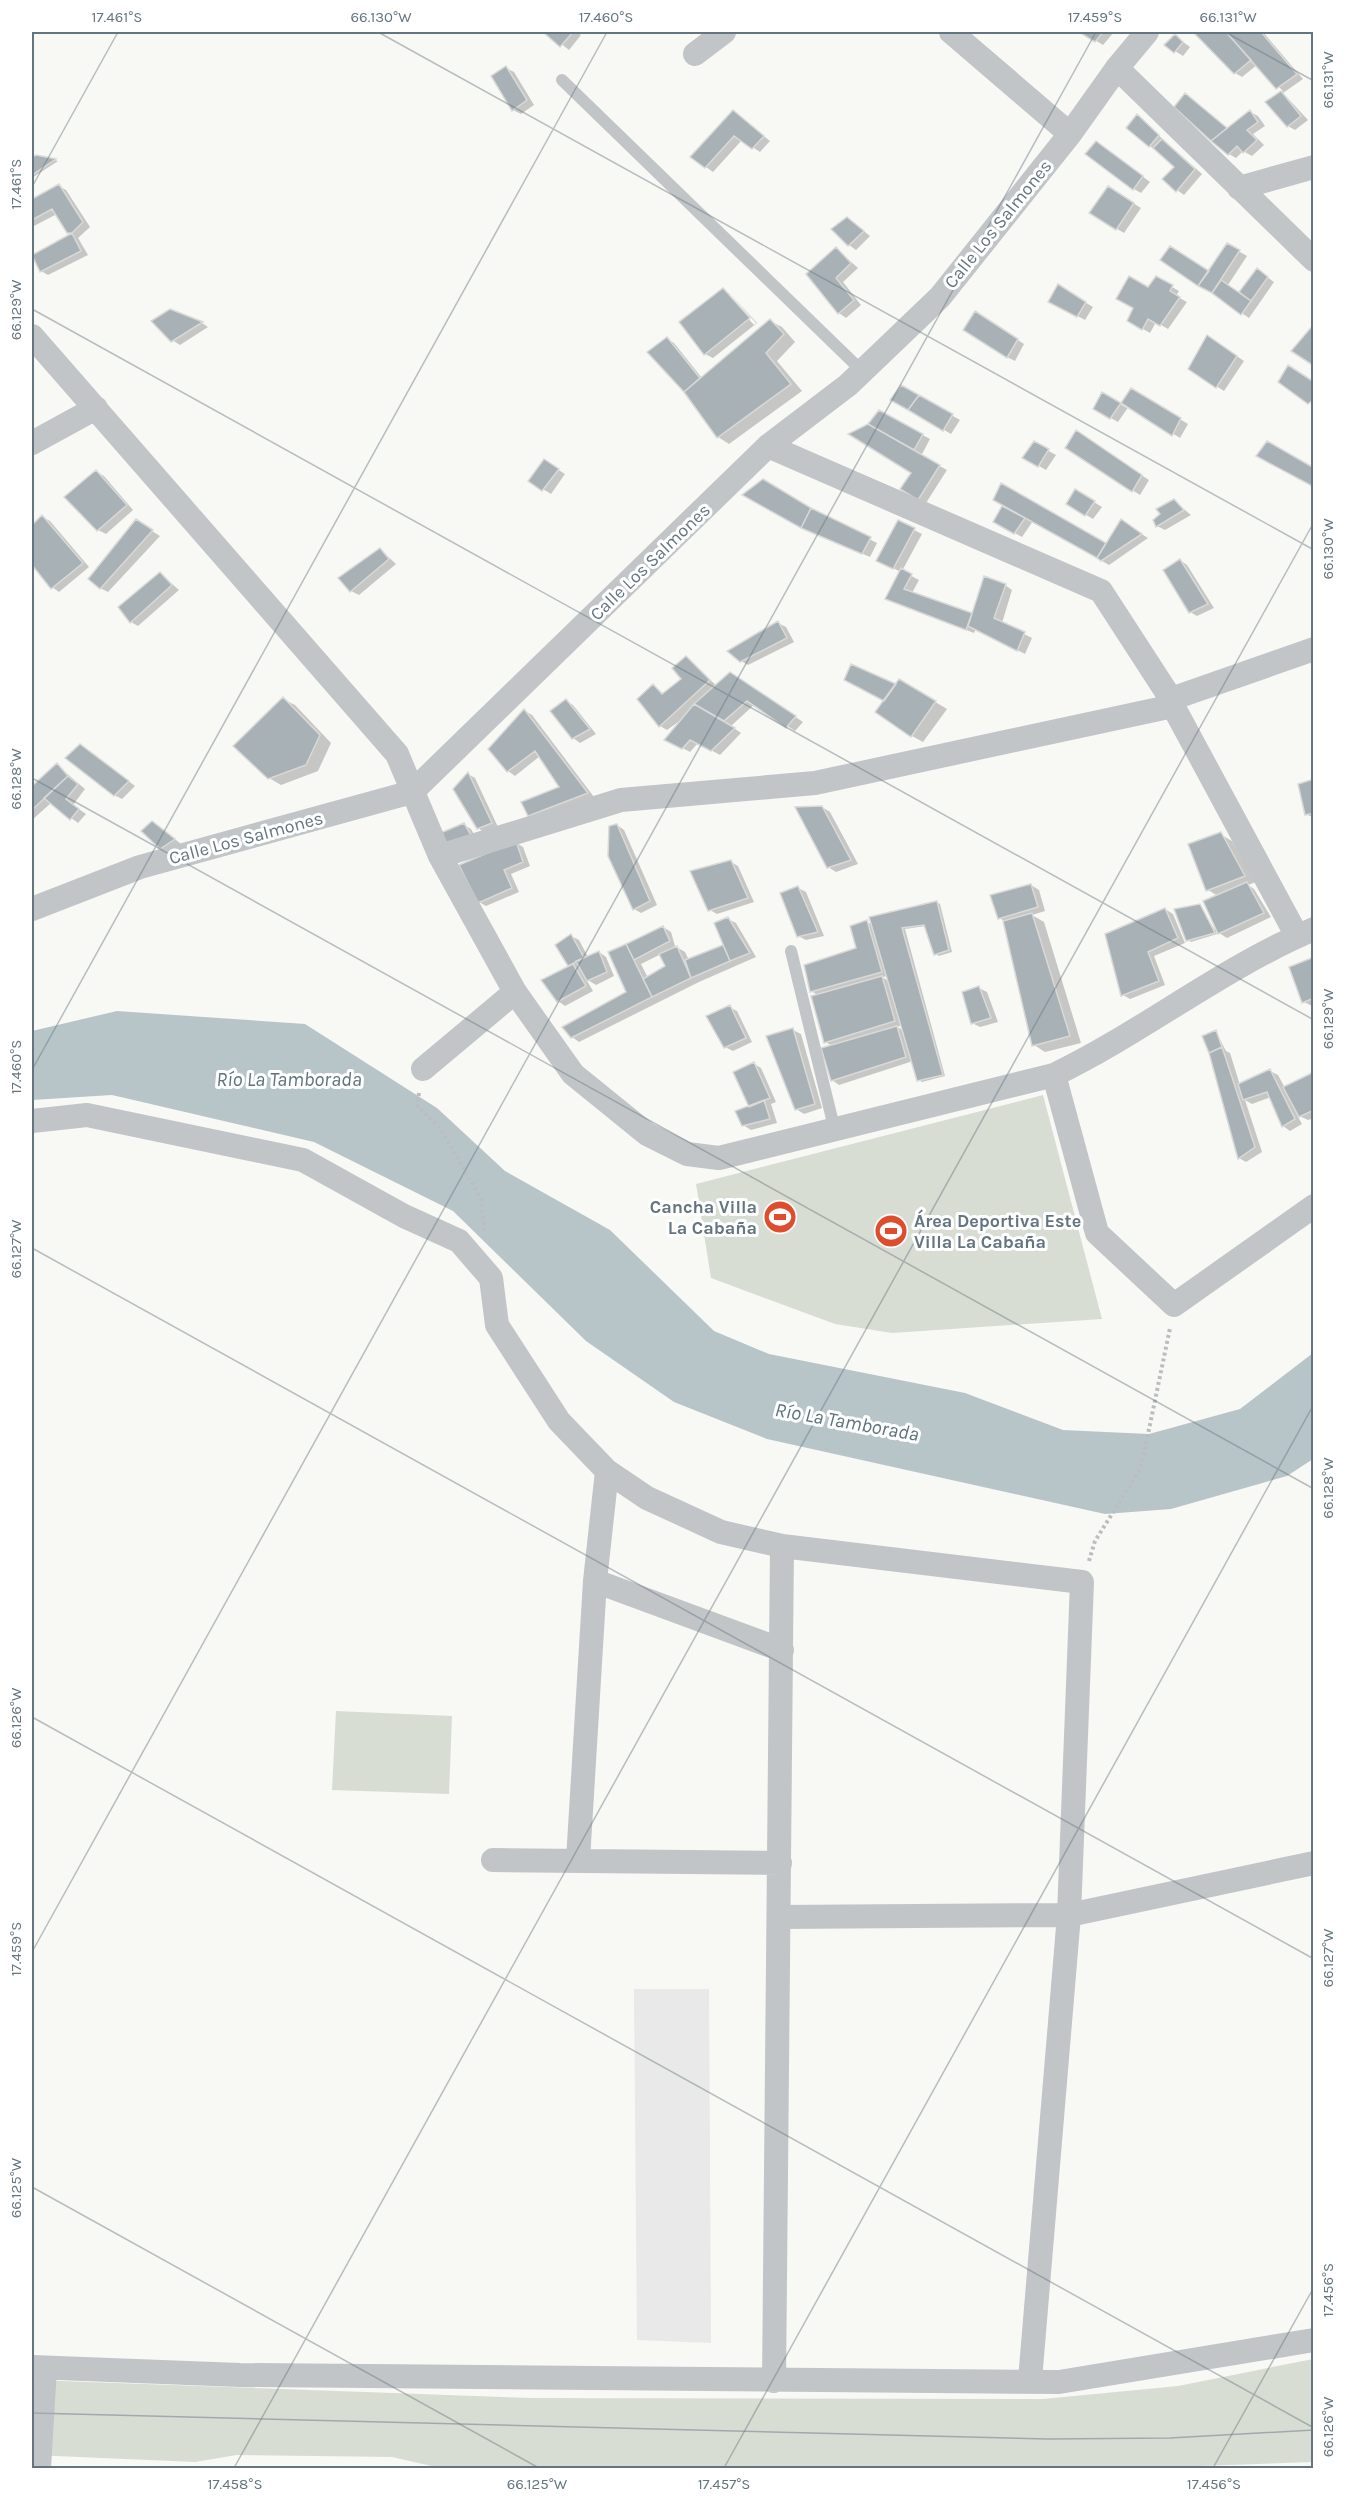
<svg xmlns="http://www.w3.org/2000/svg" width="1345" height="2500" font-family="Karla,sans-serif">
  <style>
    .built { fill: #e8e9e8 }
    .green { fill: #d8ddd4 }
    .water { fill: #b8c5c8 }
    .shadow { fill: #0003; fill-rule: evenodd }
    .building { fill: #a8b1b6; stroke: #d9d9d7; stroke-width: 1.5 }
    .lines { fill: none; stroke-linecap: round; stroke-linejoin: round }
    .path { stroke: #bbbec0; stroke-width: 4; stroke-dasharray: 3 3; stroke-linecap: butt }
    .service { stroke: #c1c5c8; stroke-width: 12 }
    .minor { stroke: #c1c5c8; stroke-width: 24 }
    .tram { stroke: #a2a9ae; stroke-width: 1.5 }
    .ticks { fill: none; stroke: #64757f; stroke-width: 1.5; stroke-opacity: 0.45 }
    .labels { text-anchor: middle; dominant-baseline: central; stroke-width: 6; stroke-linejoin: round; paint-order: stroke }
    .street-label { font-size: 18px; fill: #64757f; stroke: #fff }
    .poi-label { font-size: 18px; font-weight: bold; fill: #64757f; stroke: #fff; text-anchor: end }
    .water-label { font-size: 20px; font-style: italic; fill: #5e747a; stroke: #fff }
    .neatline { fill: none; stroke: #64757f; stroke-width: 2 }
    .ticks-label { font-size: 15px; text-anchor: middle; fill: #64757f }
  </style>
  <rect width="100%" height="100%" fill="#f8f8f5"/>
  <path class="built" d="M634,1989H709L711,2343L637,2340Z"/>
  <path class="green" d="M1043,1095L1102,1319L892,1333L835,1324L711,1278L696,1184Z
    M336,1711L452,1716L449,1794L332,1790Z
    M1313,2359V2462L1143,2468H537L436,2467L392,2457L237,2455L195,2462L32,2455V2380L532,2398L1043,2399L1178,2386Z"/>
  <path class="water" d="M117,1011L305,1024L437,1108L505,1171L610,1230L714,1331L769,1354L965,1393L1063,1430L1149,1434L1240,1409L1313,1353V1459L1287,1476L1171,1509L1105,1514L767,1439L674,1402L586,1341L453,1211L314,1142L112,1095L32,1100V1031Z"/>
  <path class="shadow" d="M546,32H577L581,35L569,50Z
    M1082,32H1114L1103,45Z
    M1198,32H1263L1303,79L1283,93L1308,120L1295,130L1288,126L1267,102L1283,91L1257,65L1242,77L1235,73L1196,33Z
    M1175,36L1190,47L1183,56L1175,51Z
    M506,68L514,72L534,105L521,114L513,110L493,76Z
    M1193,100L1228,129L1250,112L1258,116L1265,126L1253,134L1264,145L1252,156L1243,151L1236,158L1229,154L1176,107Z
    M733,112L770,141L760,152L742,140L713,172L706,167Z
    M1137,116L1202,174L1184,195L1177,190L1176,167L1150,146Z
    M1104,147L1150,182L1141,193L1134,189Z
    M36,156L58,161L32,178V159Z
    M59,186L66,190L90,227L78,238L88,255L48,275L41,271L72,235L57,214L32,227V201Z
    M1109,188L1141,208L1124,233L1091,213Z
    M847,218L870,236L856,250L849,245Z
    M1228,245L1247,256L1228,285L1240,294L1257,270L1274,282L1249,318L1162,259L1210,272Z
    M837,249L858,268L843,282L861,305L846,318L839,313L808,274Z
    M1156,278L1179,291L1176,296L1187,302L1168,329L1156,322L1150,333L1129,321Z
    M1058,286L1093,307L1085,320L1050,301Z
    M724,290L730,294H726L754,325L756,323L731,294L757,323L713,358L705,354Z
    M170,310L202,323L208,327L180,345L172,340Z
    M983,317L1024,344L1015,361L1007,357Z
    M770,321L782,327L795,342L777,361L802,391L729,444L718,437L685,391L667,339L674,343L702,378Z
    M1215,341L1244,361L1224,391L1190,369Z
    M902,387L960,420L951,434L892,399Z
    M1131,390L1188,424L1180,438L1129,406L1118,422L1095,409L1102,394L1127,408Z
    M879,411L930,439L921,456L947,470L926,503L902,489L913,473L869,425Z
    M1083,437L1149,480L1140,495L1132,490Z
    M1034,443L1056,455L1046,470L1025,458Z
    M552,466L565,474L551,494L530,481Z
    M96,472L104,476L133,510L106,534L98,530Z
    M1002,485L1107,545L1129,526L1148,538L1109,565L1033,521L1022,537L995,522L1004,505Z
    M1076,491L1102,507L1093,519L1068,504Z
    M1174,501L1191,515L1165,530L1157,526Z
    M811,510L877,543L870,557L810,531Z
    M42,517L50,521L89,567L59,592L52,587L32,562V527Z
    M136,521L160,536L108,592L100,588Z
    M898,522L922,534L902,571L919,580L912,593L973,615L1005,585L1012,590L1002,623L1032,638L1025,654L976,629L974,633L894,602L901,572L885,564Z
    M380,549L396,564L359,595L351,591Z
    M1180,560L1187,565L1214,608L1197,616L1190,612Z
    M161,574L179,590L138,626L131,622Z
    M778,623L786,627L794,642L748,665L741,661Z
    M686,658L717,686L738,678L803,722L795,731L755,704L731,726L741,733L720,755L698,743L690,752L666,739L685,717L667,730L660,726L654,686L664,694L683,680Z
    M900,681L947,709L923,742L912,736L896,685Z
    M283,699L295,705L331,743L318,771L281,785L269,778Z
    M566,701L573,705L596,734L580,743L573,738Z
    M525,711L532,715L594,797L537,819L529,815L562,788L540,756L515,776L508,771Z
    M87,750L135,786L122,799L114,795Z
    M57,765L85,789L73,805L86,814L78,823L51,803L32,820V788Z
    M468,774L475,778L498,827L485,833L478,828Z
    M1314,780V818L1306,814Z
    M822,807L830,812L858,864L836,872L828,867Z
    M152,823L160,827L181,844L169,852L161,848Z
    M464,825L471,829L477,840L453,847Z
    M617,825L624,830L657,905L641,913L634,909Z
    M1220,834L1232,841L1256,882L1248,885L1254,889L1271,917L1227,938L1216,931L1217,934L1191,942L1188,940L1199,905L1215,930L1217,929L1218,896L1208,890Z
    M515,842L523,847L530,866L511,874L519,892L486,906L479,902Z
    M731,862L738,866L754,902L717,914L710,910Z
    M1031,885L1039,890L1045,911L1032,915L1044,922L1081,1043L1045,1052L1034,1045L1005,921L999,918Z
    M798,888L806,892L824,936L806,940L798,936Z
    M936,902L940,904L952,952L939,956L936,954L926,926L905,929L945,1076L922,1082L919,1080L913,1061L839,1085L832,1080L833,1046L825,1042L818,995L811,991L858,949L867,922L874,926ZM888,976L890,982L882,977ZM902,1025L904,1031L897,1027Z
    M1165,909L1173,914L1185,943L1154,956L1165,985L1130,999L1123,995Z
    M728,919L736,923L756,957L699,982L579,1042L572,1037L628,993L610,953L663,927L671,932L675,946L685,952L689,960L725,946ZM661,954L667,967L648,978L641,964Z
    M571,936L579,940L588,957L599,952L606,957L614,976L596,985L586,979L593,991L565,1006L558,1001L572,966L569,964Z
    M1314,959V1007L1304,1002Z
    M979,988L987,992L998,1022L980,1027L972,1023Z
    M729,1007L737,1011L752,1042L733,1051L725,1047Z
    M793,1030L801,1034L822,1108L804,1114L796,1109Z
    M1216,1032L1226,1051L1230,1053L1240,1085L1270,1071L1278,1075L1285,1088L1314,1074V1118L1308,1120L1297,1115L1302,1124L1290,1131L1283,1126L1271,1097L1252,1104L1245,1100L1262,1152L1246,1162L1239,1158Z
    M754,1064L761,1068L776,1102L771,1104L777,1123L751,1130L743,1125L751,1107Z"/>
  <path class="building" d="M543,32H573L560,47Z
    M1079,32H1103L1095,42Z
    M1196,32H1226L1251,60L1234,74L1194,33Z
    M1226,32H1261L1297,74L1276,89Z
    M1175,34L1183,42L1174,53L1164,45Z
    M506,66L527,100L512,111L491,76Z
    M1281,91L1301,116L1287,127L1265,102Z
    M1185,93L1227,128L1211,141L1174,107Z
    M733,110L764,136L752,149L734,136L705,168L690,157Z
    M1250,110L1258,122L1247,130L1257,140L1243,153L1237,146L1228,155L1211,141Z
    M1137,114L1159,135L1149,147L1126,128Z
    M1162,139L1195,169L1176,192L1162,179L1174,167L1153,148Z
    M1096,141L1143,176L1133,190L1085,154Z
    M36,155L56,159L32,175V157Z
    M59,184L83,222L72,233H67L52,209L32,220V199Z
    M1108,186L1134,203L1116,230L1089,213Z
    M847,217L864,231L848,246L831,229Z
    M72,233L81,251L40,272L32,255Z
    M1227,243L1240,250L1212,293L1198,286Z
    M1170,246L1209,271L1198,286L1160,260Z
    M836,247L851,263L836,278L854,300L838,314L806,274Z
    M1257,268L1268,277L1251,301L1239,292Z
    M1129,276L1148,287L1156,276L1173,285L1170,291L1180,297L1160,326L1148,319L1142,330L1127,321L1133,308L1116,299Z
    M1221,280L1251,301L1241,315L1212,293Z
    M1058,284L1086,302L1077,317L1048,302Z
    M723,288L750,318L704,355L679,322Z
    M170,309L203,322L171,342L151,321Z
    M975,311L1018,339L1007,358L963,330Z
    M770,319L784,334L766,353L791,384L717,438L684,392Z
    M1314,324V366L1291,351Z
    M1207,335L1237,356L1216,388L1188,369Z
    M667,337L700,378L684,392L647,352Z
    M1288,365L1314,382V399L1308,404L1278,382Z
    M901,385L919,395L908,410L890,400Z
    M1131,388L1181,418L1172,436L1121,403Z
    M1102,392L1121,403L1110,419L1093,409Z
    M919,395L953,414L943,431L908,410Z
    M879,410L923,434L914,450L868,424Z
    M868,424L940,465L918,500L900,489L911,473L848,434Z
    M1076,430L1142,475L1132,492L1065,448Z
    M1034,441L1049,449L1038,467L1022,458Z
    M1267,441L1314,468V487L1256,456Z
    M544,459L559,469L542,491L528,481Z
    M96,470L127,505L97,531L64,497Z
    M763,479L811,508L801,528L742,495Z
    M1001,483L1106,543L1097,558L993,500Z
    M1075,489L1095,501L1085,516L1066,504Z
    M1174,499L1184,510L1156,527L1153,520L1160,514L1156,509Z
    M1002,506L1025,518L1014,534L993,522Z
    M811,508L871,537L862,554L801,528Z
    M42,515L83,563L51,589L32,565V525Z
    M136,519L153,530L100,589L88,579Z
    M1121,519L1142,534L1101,561L1097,558Z
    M898,520L915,528L893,569L876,561Z
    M380,548L389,559L350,592L338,578Z
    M1180,559L1208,604L1189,613L1163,570Z
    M901,568L912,574L904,589L972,613L966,630L885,599Z
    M160,572L172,585L130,623L118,607Z
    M984,576L1006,584L994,618L1025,632L1017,651L968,626Z
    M778,621L787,638L740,662L727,651Z
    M686,656L710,680L659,727L637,699L653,684L662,694L681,679L672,668Z
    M851,664L896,684L884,701L844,680Z
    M730,672L796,716L786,728L747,701L724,721L694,704Z
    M899,679L936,701L911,737L875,712Z
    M283,697L320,735L306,765L268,779L233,746Z
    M566,699L590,729L572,739L550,711Z
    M694,704L735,728L711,751L690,740L682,749L664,740Z
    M524,709L588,793L528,816L521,802L559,787L535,751L507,772L488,749Z
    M80,744L129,781L114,796L65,758Z
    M57,763L68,776L32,810V786Z
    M468,772L492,823L477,829L453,789Z
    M68,776L78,784L66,799L79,809L70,820L44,798Z
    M1314,779V813L1305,815L1298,784Z
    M822,806L851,860L827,868L795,807Z
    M152,821L175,839L160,849L141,831Z
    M464,823L471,835L444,844L438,834Z
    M617,824L650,901L633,910L608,856L609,826Z
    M1221,832L1245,876L1206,891L1188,844Z
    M516,841L523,862L504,870L512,888L478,903L459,865Z
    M731,860L748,898L708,911L690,871Z
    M1247,882L1264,913L1218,934L1203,901Z
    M1031,884L1038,907L998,919L990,895Z
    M798,886L818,932L797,937L780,893Z
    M937,901L949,950L934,955L924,925L902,928L943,1075L917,1081L869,917Z
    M1200,904L1215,933L1186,941L1174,909Z
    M1165,908L1178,938L1148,952L1159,981L1121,996L1105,934Z
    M1032,913L1070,1036L1032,1046L1003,921Z
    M728,917L750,953L730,961L714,923Z
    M867,920L882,972L810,992L804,965L856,948L850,926Z
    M663,926L670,941L634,960L626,944Z
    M571,934L584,958L568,966L555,945Z
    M626,944L652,997L571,1038L562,1027L626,992L608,952Z
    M723,945L730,961L691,978L685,960Z
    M677,946L691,978L652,997L643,979L665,966L659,954Z
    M599,951L607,972L587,981L576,961Z
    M1314,957V998L1302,1003L1289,967Z
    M573,964L586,986L557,1002L541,980Z
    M882,976L895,1021L824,1043L811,996Z
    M979,986L991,1018L971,1024L962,992Z
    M730,1005L746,1038L724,1048L706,1016Z
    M897,1026L906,1057L831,1081L821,1048Z
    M793,1028L815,1104L795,1110L766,1036Z
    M1216,1030L1222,1047L1209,1053L1202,1036Z
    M1222,1047L1255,1147L1238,1159L1209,1053Z
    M754,1062L770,1098L749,1107L733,1072Z
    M1270,1069L1295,1119L1282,1127L1267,1092L1243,1100L1238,1084Z
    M1314,1072V1110L1299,1117L1283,1087Z
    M764,1100L770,1119L742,1126L735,1111Z"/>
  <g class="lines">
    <path class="path" d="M419,1093L417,1106L440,1128L481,1199L485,1233
      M1089,1561L1095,1541L1141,1468L1170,1328"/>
    <path class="service" d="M562,80L862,371
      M791,951L835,1131"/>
    <path class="minor" d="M951,32L1070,134
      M695,54L724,32
      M1117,68L1314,260
      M1239,188L1314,167
      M32,336L397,754L440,856L515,992L573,1074L647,1134L687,1154L719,1158L1054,1075C1143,1032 1222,968 1314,929
      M32,443L96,408
      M768,446L1101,591L1171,699L1173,706L1297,936
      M1171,699L1314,649
      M440,856L621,800L815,783L1173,706
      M32,909L140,867L412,792L768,446L848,385L940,297L1070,134L1117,68L1147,32
      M423,1069L515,992
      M1054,1075L1097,1233L1174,1305L1314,1206
      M32,1121L87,1115L303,1160L404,1216L459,1241L491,1278L497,1325L559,1421L607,1471L647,1498L721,1532L782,1546L1082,1582L1069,1915L1030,2380
      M595,1581L782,1650
      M493,1860L780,1863
      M578,1860L595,1581L607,1471
      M780,1917L1069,1915L1314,1863
      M32,2367L240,2375L1059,2382L1314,2340
      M774,2381L782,1546
      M39,2468L45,2368"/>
    <path class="tram" d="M32,2413L1048,2439L1170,2438L1314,2430"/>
  </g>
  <path class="ticks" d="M378,32L1314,550M1225,32L1314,81M32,187L118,32M32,309L1314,1020M32,778L1314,1489M32,1070L607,32M32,1248L1314,1959M32,1717L1314,2428M32,1952L1096,32M32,2187L539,2468M234,2468L1314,522M724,2468L1314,1404M1213,2468L1314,2287"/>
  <defs>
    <symbol id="stadium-disc" viewBox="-11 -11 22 22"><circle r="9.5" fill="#de4e2e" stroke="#fff"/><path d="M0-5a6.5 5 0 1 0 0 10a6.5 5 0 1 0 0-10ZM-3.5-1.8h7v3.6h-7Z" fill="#fff"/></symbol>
  </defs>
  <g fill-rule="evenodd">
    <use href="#stadium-disc" x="761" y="1198" width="38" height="38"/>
    <use href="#stadium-disc" x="872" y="1212" width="38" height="38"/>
  </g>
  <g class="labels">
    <g class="street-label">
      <text transform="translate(998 224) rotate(-51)">Calle Los Salmones</text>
      <text transform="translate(650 562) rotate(-44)">Calle Los Salmones</text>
      <text transform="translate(246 838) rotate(-15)">Calle Los Salmones</text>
    </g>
    <g class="poi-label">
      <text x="757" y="1207">Cancha Villa<tspan x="757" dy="21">La Cabaña</tspan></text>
      <text x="914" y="1221" text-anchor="start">Área Deportiva Este<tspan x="914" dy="21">Villa La Cabaña</tspan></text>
    </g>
    <g class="water-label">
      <text x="289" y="1079">Río La Tamborada</text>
      <text transform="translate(847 1422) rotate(10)">Río La Tamborada</text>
    </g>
  </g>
  <rect width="1345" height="2500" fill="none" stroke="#ffffff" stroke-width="66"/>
  <rect x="33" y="33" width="1279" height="2434" class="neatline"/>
  <g class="ticks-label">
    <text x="117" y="22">17.461°S</text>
    <text x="381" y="22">66.130°W</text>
    <text x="606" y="22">17.460°S</text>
    <text x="1095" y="22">17.459°S</text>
    <text x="1228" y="22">66.131°W</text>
    <text transform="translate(1328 80) rotate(-90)" y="5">66.131°W</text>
    <text transform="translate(16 184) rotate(-90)" y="5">17.461°S</text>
    <text transform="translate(16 310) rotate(-90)" y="5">66.129°W</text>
    <text transform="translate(1328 549) rotate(-90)" y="5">66.130°W</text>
    <text transform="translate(16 779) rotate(-90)" y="5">66.128°W</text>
    <text transform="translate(1328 1019) rotate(-90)" y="5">66.129°W</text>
    <text transform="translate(16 1067) rotate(-90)" y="5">17.460°S</text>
    <text transform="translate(16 1249) rotate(-90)" y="5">66.127°W</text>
    <text transform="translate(1328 1488) rotate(-90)" y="5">66.128°W</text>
    <text transform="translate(16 1718) rotate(-90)" y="5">66.126°W</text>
    <text transform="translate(16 1949) rotate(-90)" y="5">17.459°S</text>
    <text transform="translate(1328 1958) rotate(-90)" y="5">66.127°W</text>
    <text transform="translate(16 2188) rotate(-90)" y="5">66.125°W</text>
    <text transform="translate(1328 2290) rotate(-90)" y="5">17.456°S</text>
    <text transform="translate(1328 2427) rotate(-90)" y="5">66.126°W</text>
    <text x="235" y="2489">17.458°S</text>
    <text x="537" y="2489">66.125°W</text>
    <text x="724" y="2489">17.457°S</text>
    <text x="1214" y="2489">17.456°S</text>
  </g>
</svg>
